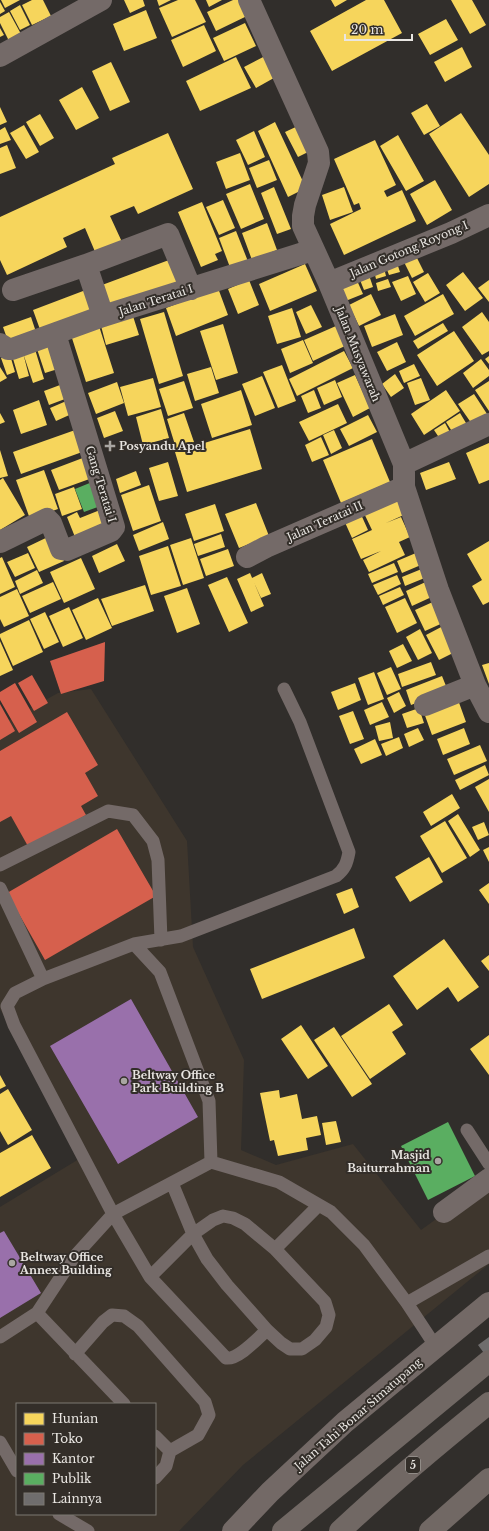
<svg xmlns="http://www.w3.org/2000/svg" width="489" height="1531" font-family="'Libre Baskerville',serif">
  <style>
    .built { fill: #3e362d; fill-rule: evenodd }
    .homes { fill: #f6d55c }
    .shops { fill: #d6604d }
    .offices { fill: #9970ab }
    .public { fill: #5aae61 }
    .building { fill: #6f6d6d }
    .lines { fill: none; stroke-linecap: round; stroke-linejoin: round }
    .service { stroke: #746a68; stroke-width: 13 }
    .minor { stroke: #746a68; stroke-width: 22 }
    .trunk { stroke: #736966; stroke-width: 22 }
    .motorway { stroke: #716864; stroke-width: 22 }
    .poi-dot { fill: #a9a6a2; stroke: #332e29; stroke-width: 1.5 }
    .labels { text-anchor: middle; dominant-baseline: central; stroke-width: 4; stroke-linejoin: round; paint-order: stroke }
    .shield { fill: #332e29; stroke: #b2afaa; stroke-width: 1 }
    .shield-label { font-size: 10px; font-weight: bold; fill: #e9e6e2 }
    .street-label { font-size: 11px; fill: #e9e6e2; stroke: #332e29 }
    .poi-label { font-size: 11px; font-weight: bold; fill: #e9e6e2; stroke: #332e29; text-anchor: start }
  </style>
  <rect width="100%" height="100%" fill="#312e2b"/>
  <path class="built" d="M91,689L187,841L193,947L244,1060L241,1150L276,1165L353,1144L421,1230L489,1181V1264L243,1465L179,1531H0V1207L79,1159L0,1009V725L58,693ZM17,1404H155V1514H17Z"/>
  <path class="homes" d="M1,0H20L5,8Z
    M32,0H43L51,16L32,25L22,5Z
    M124,0H143L145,6L130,13Z
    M157,0H171L159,6Z
    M178,0H195L206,22L172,37L159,8Z
    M206,0H222L209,7Z
    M233,0H239L247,16L216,31L207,12Z
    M331,0H347L335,7Z
    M366,0H384L402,33L332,71L310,31Z
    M451,0H472L486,25L470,34Z
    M0,2L5,11L0,14Z
    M20,5L30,25L20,30L10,11Z
    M146,10L157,38L124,51L113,24Z
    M9,12L21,34L9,41L0,23V17Z
    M446,19L458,40L430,55L418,34Z
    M245,23L256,46L224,61L213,38Z
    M204,25L216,51L183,67L171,40Z
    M0,28L4,35L0,37Z
    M462,47L472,67L445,82L434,62Z
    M269,54L281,74L256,88L244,67Z
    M236,57L251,88L200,111L186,81Z
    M111,62L130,102L110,111L92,71Z
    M82,87L99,118L76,130L59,100Z
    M427,104L440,126L424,135L411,113Z
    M0,107L7,122L0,125Z
    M461,113L489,155V184L469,197L429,134Z
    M40,114L54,138L40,146L26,122Z
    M275,122L306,188L288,197L258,131Z
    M24,125L39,152L26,159L10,133Z
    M300,125L312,150L298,157L285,132Z
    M5,127L11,140L0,144V130Z
    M254,131L265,157L248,165L236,140Z
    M168,133L193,189L138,214L134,206L110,216L122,242L96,254L85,228L63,238L67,247L7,275L0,260V217L115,164L112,158Z
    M398,135L424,181L406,191L380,146Z
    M375,140L396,185L384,191L387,197L402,190L416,221L344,255L330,224L361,209L359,203L354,205L334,159Z
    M7,145L16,168L0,174V148Z
    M240,153L250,180L226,189L216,162Z
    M269,160L277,180L257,188L249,168Z
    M435,180L452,210L427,225L410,194Z
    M250,184L264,219L241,229L226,194Z
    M274,187L291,229L277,234L261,193Z
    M344,187L353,212L330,220L322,195Z
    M223,200L235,228L219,235L206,207Z
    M202,202L222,251L215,254L218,260L201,267L178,212Z
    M267,223L277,250L252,260L242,233Z
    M236,231L249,264L231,270L219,238Z
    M415,254L424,272L412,278L403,260Z
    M177,257L187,285L104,315L94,288Z
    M397,263L400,272L389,275L386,267Z
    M305,264L317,291L270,311L259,284Z
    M384,268L386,276L376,279L374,271Z
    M368,272L373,287L364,290L358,275Z
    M463,272L483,298L465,311L446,285Z
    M428,273L440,293L425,302L413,282Z
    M355,276L363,294L343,302L335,284Z
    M408,276L416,294L401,301L392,282Z
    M388,279L391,287L378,291L376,283Z
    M249,280L259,305L238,314L228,289Z
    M489,280V302L478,288Z
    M91,288L101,313L42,335L33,310Z
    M218,288L228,315L176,336L166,308Z
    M371,294L381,315L359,326L349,305Z
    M443,294L454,314L415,336L404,316Z
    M311,305L322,327L306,334L296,312Z
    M292,308L301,337L277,344L268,316Z
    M164,312L183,376L159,384L140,319Z
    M482,312L489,322V351L482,355L462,327Z
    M132,313L139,335L106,345L100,322Z
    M395,314L403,335L372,347L364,326Z
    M31,317L37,335L9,344L3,327Z
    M443,323L448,331L418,349L413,341Z
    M223,324L238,373L216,380L200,331Z
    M99,326L114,373L86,382L71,335Z
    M336,326L345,346L313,361L304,340Z
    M454,331L474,361L437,386L417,355Z
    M52,340L61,368L45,373L36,346Z
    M303,340L313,363L290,373L281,349Z
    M397,342L406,362L387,371L377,352Z
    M34,346L44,379L33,383L22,350Z
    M22,349L29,376L19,379L11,352Z
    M344,351L353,368L297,396L289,379Z
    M10,355L15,372L7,375L1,358Z
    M489,356V364L485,359Z
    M481,359L489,370V376L473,388L463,373Z
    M414,364L420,376L404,383L399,371Z
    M282,365L296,401L278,408L263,372Z
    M0,367L7,378L0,382Z
    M211,367L219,393L195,401L187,374Z
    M395,374L404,388L391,397L382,384Z
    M355,375L370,408L353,417L337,383Z
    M262,376L275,408L255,416L242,384Z
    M153,378L161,407L128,416L120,387Z
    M421,378L430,400L415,405L407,383Z
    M335,380L342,397L324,405L317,388Z
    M184,381L193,408L168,416L159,389Z
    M489,381V411L475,390Z
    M68,382L73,396L49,405L44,391Z
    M117,382L124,403L96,414L88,393Z
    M241,390L252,425L212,438L201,404Z
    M314,390L321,408L308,413L301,396Z
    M446,390L460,411L424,435L411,414Z
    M474,394L489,417L474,427L458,404Z
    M71,399L76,412L56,421L50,408Z
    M39,400L47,425L21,434L13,410Z
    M338,404L347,423L309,441L299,422Z
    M161,409L169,438L143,445L136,417Z
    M115,411L123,431L104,438L97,418Z
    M0,413L5,422L0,424Z
    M184,413L194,442L176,448L167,419Z
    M460,413L469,428L455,436L446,422Z
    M368,415L377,432L349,446L340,429Z
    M445,423L452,436L442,442L434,430Z
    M78,429L85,451L21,474L13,452Z
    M250,429L262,469L187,492L175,452Z
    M334,430L342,448L331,454L323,435Z
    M321,437L329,455L312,462L305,445Z
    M372,439L390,482L341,503L323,460Z
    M489,443V480L479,484L466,453Z
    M0,450L8,476L0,478Z
    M88,456L95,477L59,490L51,470Z
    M168,462L178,496L159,501L149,468Z
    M449,462L456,479L426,490L420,473Z
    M44,470L58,509L30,519L16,480Z
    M136,471L141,485L120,493L116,479Z
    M3,478L25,515L0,530V480Z
    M149,485L161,521L133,531L121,495Z
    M74,487L82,509L62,516L55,494Z
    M396,491L406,514L386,523L401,517L410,537L399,542L405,555L369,572L363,560L381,551L361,559L352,539L372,530L361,507Z
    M256,503L269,536L239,548L225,514Z
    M215,504L224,531L194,541L185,514Z
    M105,508L112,526L77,542L67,517L77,512L80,518Z
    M359,510L368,530L352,538L343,518Z
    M163,522L169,539L139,551L133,535Z
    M221,534L225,547L198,556L194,544Z
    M52,535L64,561L39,572L27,547Z
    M191,538L204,578L183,585L170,545Z
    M489,541V602L483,605L472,586L482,580L467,554Z
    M117,544L125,561L99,573L92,556Z
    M168,546L181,586L151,595L139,556Z
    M228,549L234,566L206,576L200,559Z
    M423,550L428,562L402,573L397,561Z
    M28,553L35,568L15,577L7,562Z
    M2,557L15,587L0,594V558Z
    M81,558L95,589L64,603L50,572Z
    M394,563L398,572L372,583L368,574Z
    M429,566L432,575L405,586L402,577Z
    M37,570L43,583L20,594L15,581Z
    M250,573L264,606L251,612L237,579Z
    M262,573L271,594L261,598L252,578Z
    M397,575L401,584L378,595L373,585Z
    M227,577L248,623L229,632L208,585Z
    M430,580L436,595L412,606L406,591Z
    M53,582L61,599L30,613L22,596Z
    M145,585L154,611L112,626L101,599Z
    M400,587L404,595L383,605L379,596Z
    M187,588L200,624L177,633L164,596Z
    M17,589L29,616L4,627L0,619V597Z
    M98,598L112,628L86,640L72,610Z
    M405,598L417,623L397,633L385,607Z
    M435,601L445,622L425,631L415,610Z
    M69,607L83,638L63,647L49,616Z
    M45,612L59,642L44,649L30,619Z
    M29,620L43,652L13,666L0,637V634Z
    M445,625L457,651L439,660L426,635Z
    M420,629L432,653L418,660L406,637Z
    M0,641L13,670L0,676Z
    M403,644L412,661L397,668L389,651Z
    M431,662L436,675L402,687L398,674Z
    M489,663V684L482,665Z
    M391,667L401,689L387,695L377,673Z
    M374,672L384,699L368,705L358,678Z
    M442,676L448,691L411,705L406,690Z
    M355,683L361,700L338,710L331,692Z
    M399,692L406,706L394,713L387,698Z
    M457,697L466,722L432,735L423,710Z
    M382,702L389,717L370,725L364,710Z
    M419,708L424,723L407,728L402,714Z
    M353,711L364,739L350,744L339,716Z
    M390,722L393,738L379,741L375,726Z
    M418,728L424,740L409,747L404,734Z
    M464,728L470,744L443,755L437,739Z
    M399,737L403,748L386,756L381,744Z
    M375,739L382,755L361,764L354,749Z
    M480,745L487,761L454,775L447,759Z
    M485,765L489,775L460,790L455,780Z
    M489,779V812L475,787Z
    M452,794L460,808L431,826L423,812Z
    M458,814L480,850L470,857L448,821Z
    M445,821L467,858L442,873L420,836Z
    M484,822L489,835L478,840L472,827Z
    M489,847V862L483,850Z
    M429,857L443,882L410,902L395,877Z
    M489,883V904L479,890Z
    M352,888L359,907L344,914L336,894Z
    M354,928L365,958L262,999L250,969Z
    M444,939L479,987L458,1002L448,987L417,1010L393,976Z
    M489,955V971L481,961Z
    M389,1004L403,1025L392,1032L406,1054L370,1079L341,1036Z
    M301,1025L328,1066L308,1079L281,1039Z
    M334,1027L372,1084L352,1097L314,1040Z
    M489,1035V1075L470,1049Z
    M0,1075L6,1086L0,1089Z
    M8,1089L32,1130L8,1145L0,1131V1094Z
    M279,1090L280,1098L297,1094L302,1119L317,1116L321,1135L306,1138L308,1150L278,1156L274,1140L270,1141L260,1093Z
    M336,1121L341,1142L326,1145L322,1123Z
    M32,1135L51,1168L0,1197V1153Z"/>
  <path class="shops" d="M105,642L104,681L61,694L50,661Z
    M32,675L48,703L34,711L18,683Z
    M15,683L37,722L19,733L0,700V692Z
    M0,704L15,731L0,740Z
    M67,712L98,765L85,773L98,796L81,806L86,815L29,848L11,816L0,822V751Z
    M117,829L156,896L45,960L7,893Z"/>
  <path class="offices" d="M131,999L198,1117L118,1164L50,1046Z
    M4,1231L41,1293L0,1318V1233Z"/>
  <path class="public" d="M97,480L106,504L84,512L75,489Z
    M448,1122L475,1176L428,1200L401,1146Z"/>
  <path class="building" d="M489,1337V1360L478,1345Z"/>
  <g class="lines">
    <path class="service" d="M0,865L108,811L133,815L153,841L158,860L161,940
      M0,888L43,979L134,944L160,972L209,1101L211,1162L113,1214L74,1257L37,1313L0,1337
      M134,944L181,936L336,876C345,869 347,863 349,852L300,722L284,689
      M43,979L15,993L7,1006L14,1025L113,1214L150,1277L226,1358C238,1360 258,1338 267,1330
      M467,1130L489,1164
      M211,1162L279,1182L331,1212L364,1245L407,1303L436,1347
      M275,1249L319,1205
      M150,1277L193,1234L213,1220L223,1216L233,1218L245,1224L275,1249L325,1302L329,1315L326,1327L315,1340L302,1349H290L281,1343L267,1330L227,1285L207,1259L193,1234L172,1183
      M407,1303L489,1256
      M37,1313L124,1404
      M75,1354L103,1322L112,1315L124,1316L138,1326L205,1402L209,1415L198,1435L170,1451L166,1466L155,1478
      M155,1436L170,1451
      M0,1442L17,1471
      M59,1514L88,1531"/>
    <path class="minor" d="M249,0L318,152L319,163L305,205L303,216V226L329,283L404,464V487L438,590L475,685L489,712
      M0,56L101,0
      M86,265L168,234L191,289
      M329,283L451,233L489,215
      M13,290L86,265L103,316
      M0,344L8,349H12L103,316L313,250
      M404,464L489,424
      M0,542L47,519L51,523L61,549L67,550L111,531L114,527L55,334
      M247,557L266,547L404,487
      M425,705L475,685
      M444,1212L489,1179"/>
    <path class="trunk" d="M233,1531L270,1492L345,1422L489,1303"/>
    <path class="motorway" d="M283,1531L489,1361
      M340,1531C388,1486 438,1444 489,1403
      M430,1531L489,1479"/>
  </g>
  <g class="poi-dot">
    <path d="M108 440h4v4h4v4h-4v4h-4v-4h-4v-4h4z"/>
    <circle cx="124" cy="1081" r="4"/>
    <circle cx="438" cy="1161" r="4"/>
    <circle cx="12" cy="1263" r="4"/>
  </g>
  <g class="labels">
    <rect class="shield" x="406" y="1457" width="14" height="16" rx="3"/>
    <g class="shield-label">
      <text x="413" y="1465">5</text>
    </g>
    <g class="street-label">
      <text transform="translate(409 249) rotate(-23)">Jalan Gotong Royong I</text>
      <text transform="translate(156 300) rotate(-18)">Jalan Teratai I</text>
      <text transform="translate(358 354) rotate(68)">Jalan Musyawarah</text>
      <text transform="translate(101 484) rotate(73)">Gang Teratai I</text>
      <text transform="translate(325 521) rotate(-24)">Jalan Teratai II</text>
      <text transform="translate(358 1414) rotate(-41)">Jalan Tahi Bonar Simatupang</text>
    </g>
    <g class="poi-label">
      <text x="119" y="446">Posyandu Apel</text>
      <text x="132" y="1075">Beltway Office<tspan x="132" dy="13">Park Building B</tspan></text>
      <text x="430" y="1155" text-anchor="end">Masjid<tspan x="430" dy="13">Baiturrahman</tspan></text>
      <text x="20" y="1257">Beltway Office<tspan x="20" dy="13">Annex Building</tspan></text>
    </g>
  </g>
  <rect x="16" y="1403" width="140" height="112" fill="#332e29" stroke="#7c7873"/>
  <rect x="24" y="1413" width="20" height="12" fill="#f6d55c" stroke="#7c7873"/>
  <text x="52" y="1423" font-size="12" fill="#e9e6e2">Hunian</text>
  <rect x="24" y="1433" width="20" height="12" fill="#d6604d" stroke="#7c7873"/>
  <text x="52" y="1443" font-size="12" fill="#e9e6e2">Toko</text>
  <rect x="24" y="1453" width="20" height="12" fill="#9970ab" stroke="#7c7873"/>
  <text x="52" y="1463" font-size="12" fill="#e9e6e2">Kantor</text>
  <rect x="24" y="1473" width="20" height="12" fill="#5aae61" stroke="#7c7873"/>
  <text x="52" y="1483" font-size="12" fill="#e9e6e2">Publik</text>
  <rect x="24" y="1493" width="20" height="12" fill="#6f6d6d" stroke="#7c7873"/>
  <text x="52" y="1503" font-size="12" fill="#e9e6e2">Lainnya</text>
  <path d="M345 34v6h67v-6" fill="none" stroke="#e9e6e2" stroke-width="2"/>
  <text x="351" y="34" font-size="12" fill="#e9e6e2" stroke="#332e29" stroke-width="3" paint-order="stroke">20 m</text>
</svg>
